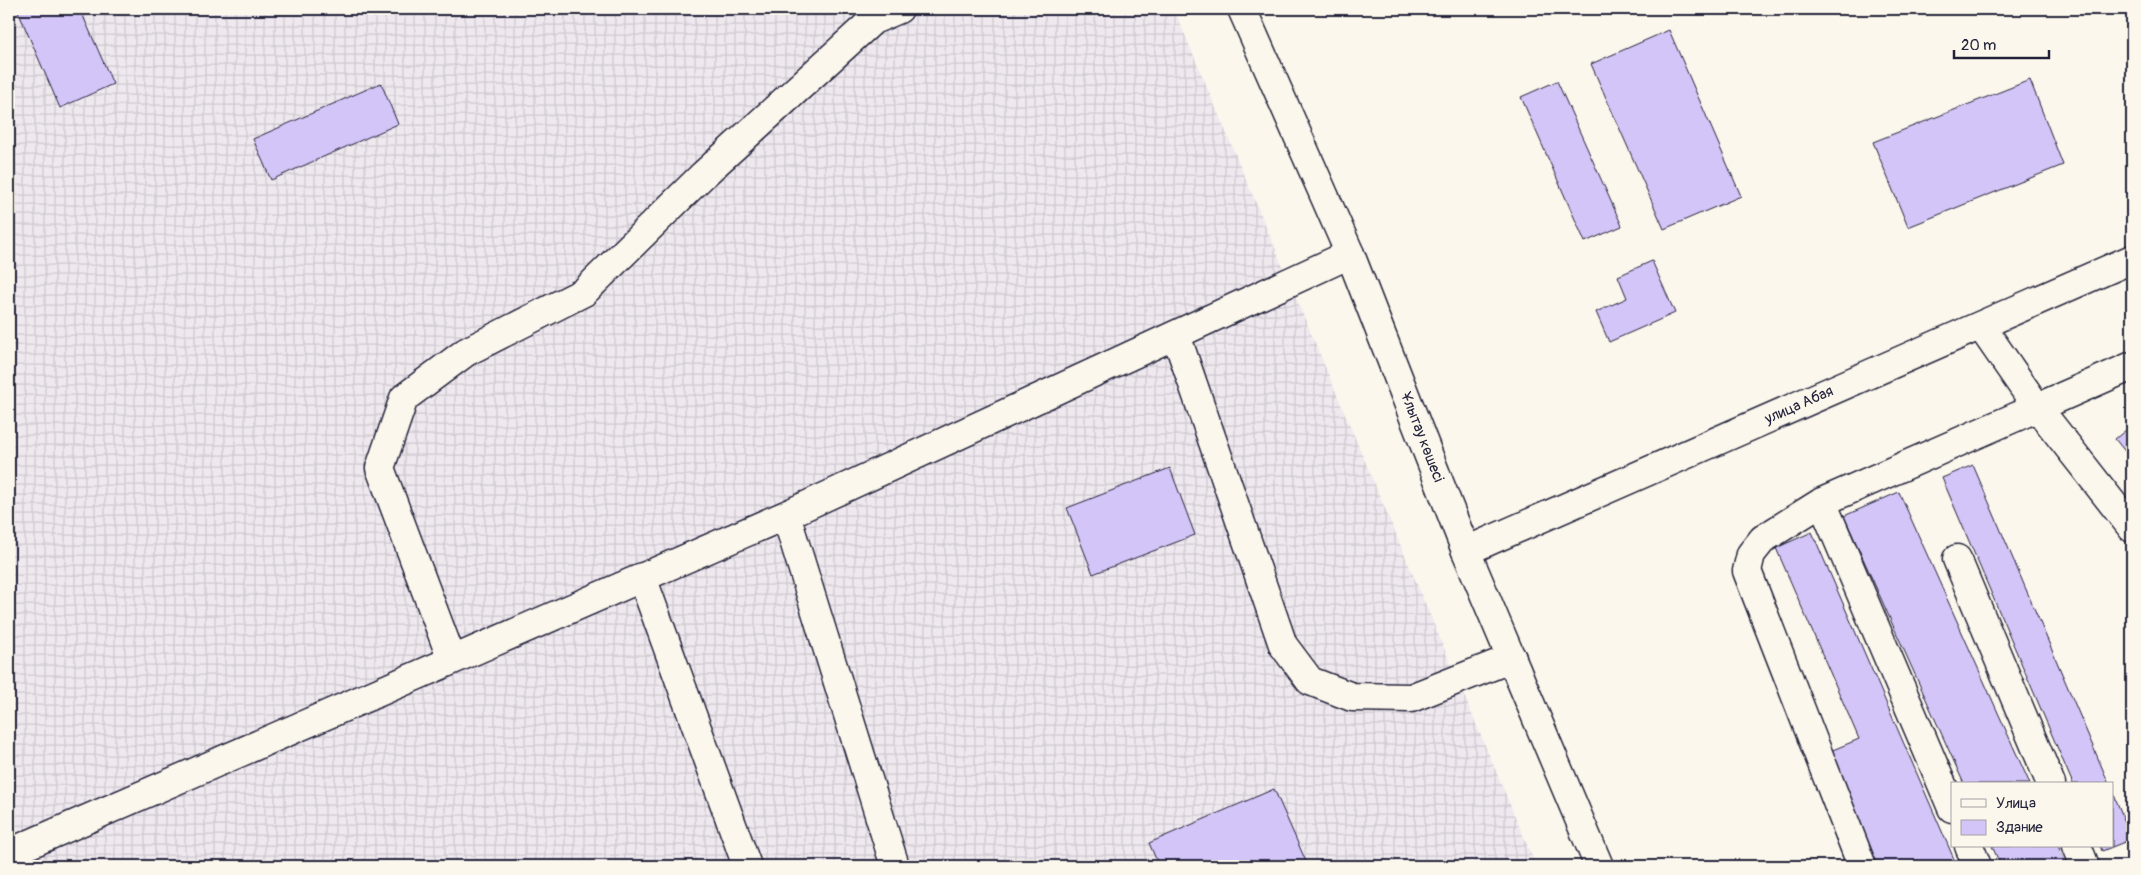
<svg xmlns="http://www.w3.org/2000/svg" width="2141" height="875" font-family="Pangolin,sans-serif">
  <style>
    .industrial { fill: url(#industrial-grid) }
    .building { fill: #d3c5f7; stroke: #22223b }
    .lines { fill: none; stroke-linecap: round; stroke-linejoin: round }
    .minor-casing { stroke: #22223b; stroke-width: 31 }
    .major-casing { stroke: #22223b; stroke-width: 31 }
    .minor { stroke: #fbf7ec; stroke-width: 28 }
    .major { stroke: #fbf7ec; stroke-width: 28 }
    .labels { text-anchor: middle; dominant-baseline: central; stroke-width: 4.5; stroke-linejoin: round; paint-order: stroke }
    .street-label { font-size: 15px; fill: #22223b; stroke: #fbf7ec }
  </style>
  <defs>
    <pattern id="industrial-grid" width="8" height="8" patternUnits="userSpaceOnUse" patternTransform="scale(1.25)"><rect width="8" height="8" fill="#efe8ef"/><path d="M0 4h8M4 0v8" fill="none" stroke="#cdc7ce"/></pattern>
  </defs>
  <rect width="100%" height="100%" fill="#fbf7ec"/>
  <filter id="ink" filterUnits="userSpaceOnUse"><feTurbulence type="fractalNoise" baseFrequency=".02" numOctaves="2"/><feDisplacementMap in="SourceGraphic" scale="10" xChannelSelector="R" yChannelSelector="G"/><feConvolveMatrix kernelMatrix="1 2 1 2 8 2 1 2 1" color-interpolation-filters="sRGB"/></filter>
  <g filter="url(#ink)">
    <path class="industrial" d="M9,9H1174L1536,866H9Z"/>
    <path class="building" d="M17,9H80L113,84L60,108Z
      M1669,30L1741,196L1664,229L1591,64Z
      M2030,80L2063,165L1908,227L1873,142Z
      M1557,81L1622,226L1585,242L1521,97Z
      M381,83L398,124L271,180L253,139Z
      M1652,261L1675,313L1609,342L1596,312L1627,298L1618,276Z
      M2132,425V460L2115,439Z
      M1973,465L2109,784H2073L1942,478Z
      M1170,468L1195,535L1093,574L1067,508Z
      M1899,492L2030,784H1964L1844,516Z
      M1812,532L1957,866H1878L1828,752L1859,739L1776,548Z
      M1274,789L1308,866H1159L1149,843Z
      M2112,790L2132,839L2102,851L2100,846H2112Z
      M1992,846H2058L2067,866H2001Z"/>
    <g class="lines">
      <defs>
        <path id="minor" d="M1981,326L2037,407L2132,528
          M1176,335L1283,645L1310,681L1352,697L1411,698L1512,658
          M1822,502L1952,808
          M786,515L895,866
          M1466,551L2132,259
          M1957,559L2051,784
          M642,577L747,866
          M452,660L380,468L404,398L466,352L584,292L703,175L873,20L899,9
          M1969,846L1977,866
          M2077,846L2085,866
          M9,853L786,515L1350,254
          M1862,866L1747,571L1751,554L1763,539L1822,502L2132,366"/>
        <path id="major" d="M1242,9L1350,254L1466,551L1599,866"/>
      </defs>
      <use href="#minor" class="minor-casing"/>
      <use href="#major" class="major-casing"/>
      <use href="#minor" class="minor"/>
      <use href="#major" class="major"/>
    </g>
  </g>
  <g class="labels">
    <g class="street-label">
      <text transform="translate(1799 405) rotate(-24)">улица Абая</text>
      <text transform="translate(1422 437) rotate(69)">Ұлытау көшесі</text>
    </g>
  </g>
  <rect width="2141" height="875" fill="none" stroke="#fbf7ec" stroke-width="30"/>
  <rect x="15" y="15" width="2111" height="845" fill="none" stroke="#22223b" stroke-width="2" filter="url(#ink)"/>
  <rect x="1951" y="782" width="162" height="65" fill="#fbf7ec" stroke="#a4a2a5"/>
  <rect x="1961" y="799" width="25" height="8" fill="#fbf7ec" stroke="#a4a2a5"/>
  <text x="1996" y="808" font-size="15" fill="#22223b">Улица</text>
  <rect x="1961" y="820" width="25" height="15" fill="#d3c5f7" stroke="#a4a2a5"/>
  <text x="1996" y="832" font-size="15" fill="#22223b">Здание</text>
  <path d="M1954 50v8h95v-8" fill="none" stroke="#22223b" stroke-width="2.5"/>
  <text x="1961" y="50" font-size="15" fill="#22223b" stroke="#fbf7ec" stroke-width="4" paint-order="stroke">20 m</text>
</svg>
